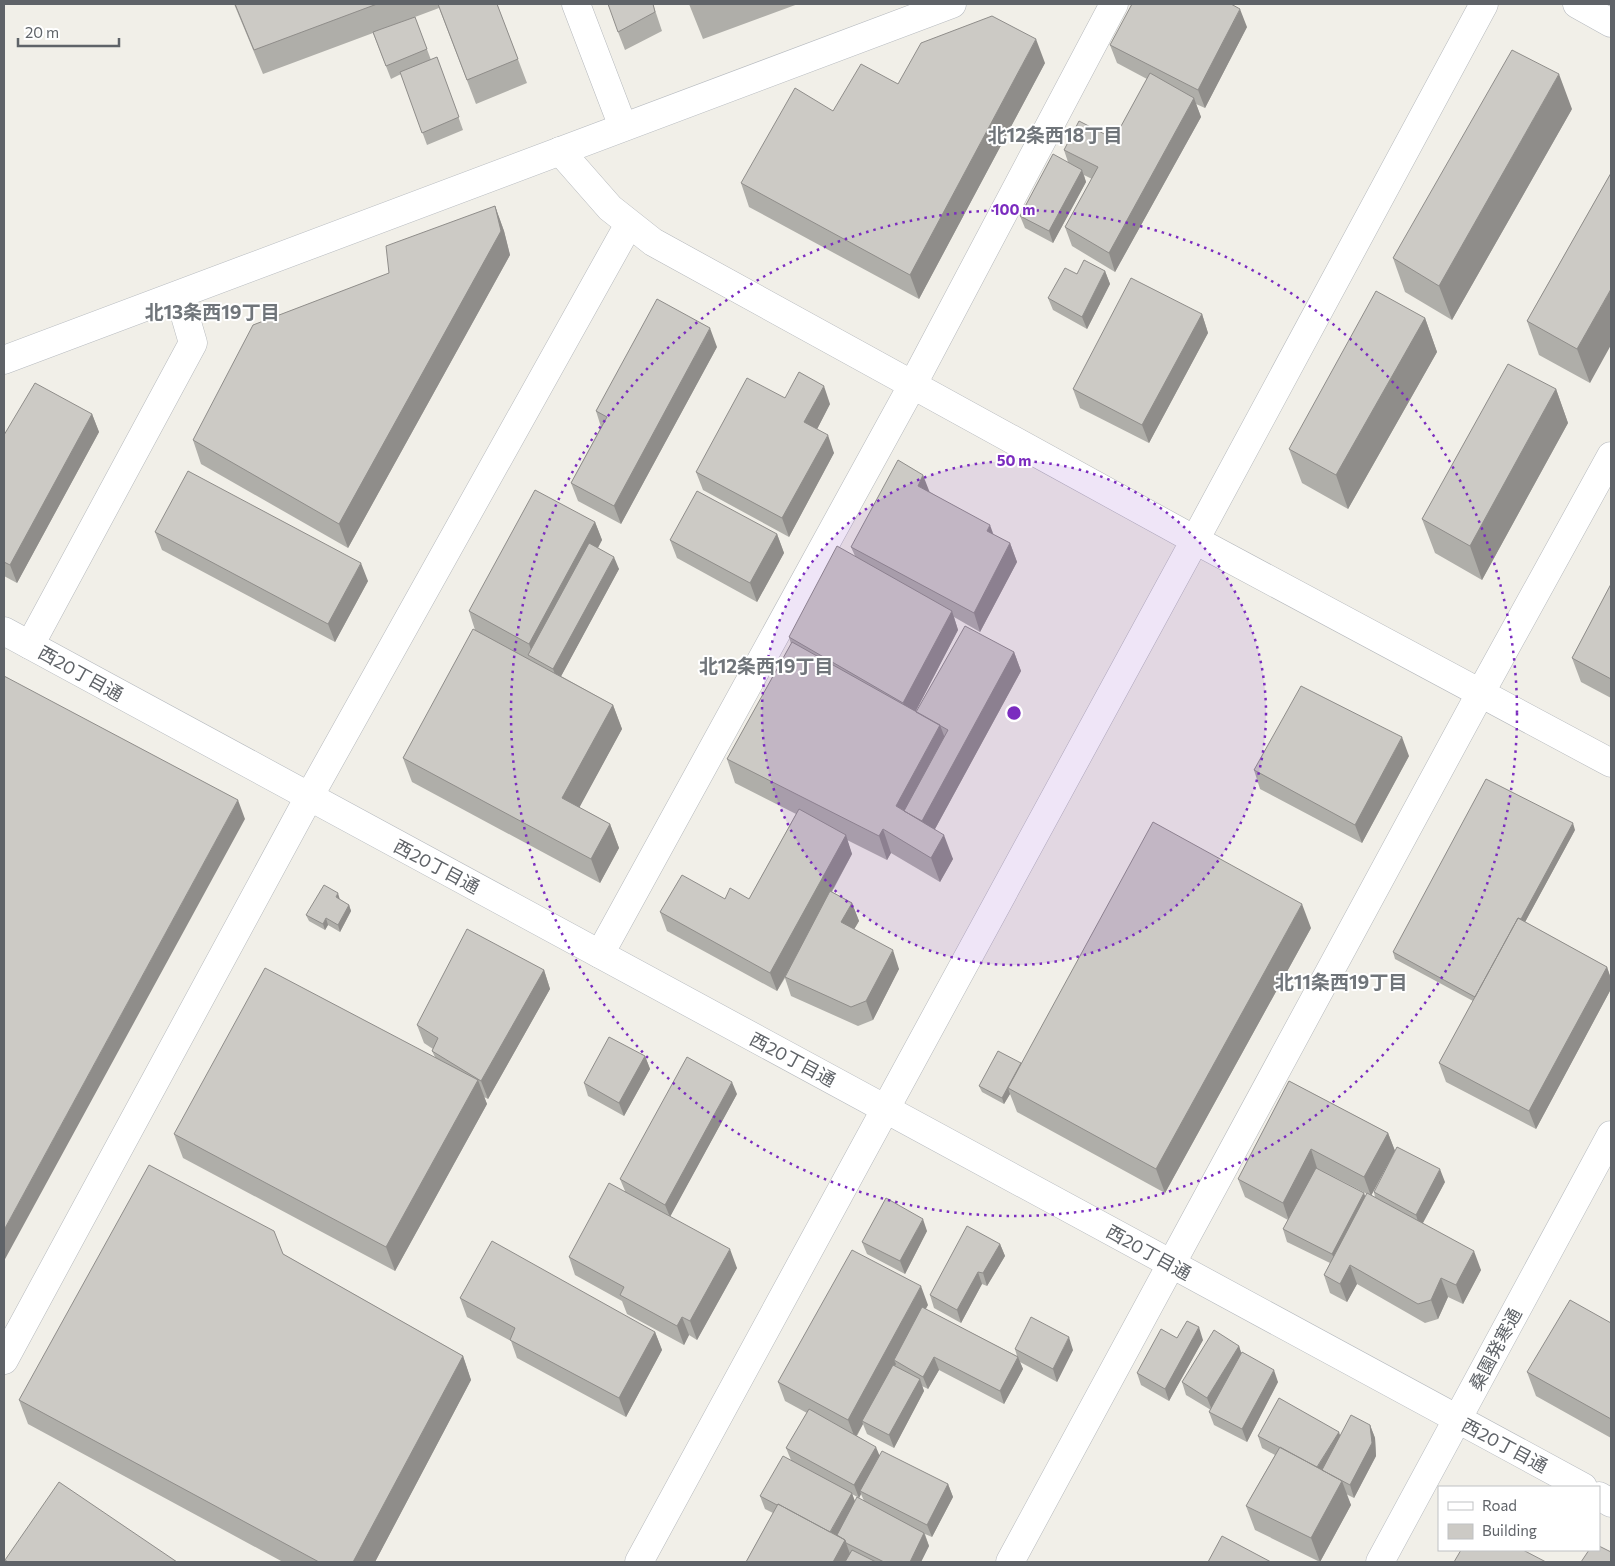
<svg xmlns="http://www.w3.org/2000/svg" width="1615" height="1566" font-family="Commissioner,'Noto Sans JP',sans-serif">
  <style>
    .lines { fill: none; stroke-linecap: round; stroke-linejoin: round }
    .street-casing { stroke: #b5b8bc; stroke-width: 29 }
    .secondary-casing { stroke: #b6babf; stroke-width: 29 }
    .street { stroke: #fff; stroke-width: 28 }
    .secondary { stroke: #fff; stroke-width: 28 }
    .wall { fill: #afaea9; fill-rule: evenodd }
    .shaded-wall { fill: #8f8d8a }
    .building { fill: #cccac5; stroke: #8f8d8a }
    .ring { fill: none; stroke: #7b2cbf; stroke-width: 2.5; stroke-dasharray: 2.5 5 }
    .labels { text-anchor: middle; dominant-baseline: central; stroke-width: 4; stroke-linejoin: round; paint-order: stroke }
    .street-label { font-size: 18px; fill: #5f6368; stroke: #fff }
    .neighbourhood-label { font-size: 19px; font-weight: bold; fill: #70757a; stroke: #fff }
    .centre { fill: #7b2cbf; stroke: #fff; stroke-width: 2.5 }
    .ring-label { font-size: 15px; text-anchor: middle; font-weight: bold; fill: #7b2cbf; stroke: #fff; stroke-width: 4; stroke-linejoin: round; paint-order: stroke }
  </style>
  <rect width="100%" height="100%" fill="#f1efe8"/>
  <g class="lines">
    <defs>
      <path id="street" d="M576,4L623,127
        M560,151L610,208L653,242L1195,540L1611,763
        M30,645L193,343L179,295
        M600,954L913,384L1114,4
        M4,1360L309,797L629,224
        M639,1562L1195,540L1484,4
        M1010,1562L1481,692L1611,456"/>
      <path id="secondary" d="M1577,4L1611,23
        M4,360L952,4
        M4,631L1583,1487
        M1599,1496L1611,1503
        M1380,1562L1611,1135"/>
    </defs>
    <use href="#street" class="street-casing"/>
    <use href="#secondary" class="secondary-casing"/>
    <use href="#street" class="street"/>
    <use href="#secondary" class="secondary"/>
  </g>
  <path class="wall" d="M234,4H497L527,83L476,104L439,8L415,17L431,60L437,57L463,130L427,145L401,74L391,79L373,33L263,74Z
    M653,4L662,31L625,50L618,32Z
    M689,4H798L703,39Z
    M1247,27L1205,108L1196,104L1201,117L1115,272L1072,246L1065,227L1092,179L1084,175L1086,182L1053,243L1025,228L1020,216L1068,162L1064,150L1114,139L1147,79L1117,63L1110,45Z
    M1045,63L919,299L749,207L741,183L833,111L898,84Z
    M1572,109L1452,320L1405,292L1393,258Z
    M1611,173L1590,383L1539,355L1527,321Z
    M495,206L504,231L510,255L348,548L201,464L193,440L389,273Z
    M1105,271L1110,284L1087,329L1053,310L1048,298L1077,274Z
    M1202,314L1208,333L1149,443L1080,408L1073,389Z
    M1425,318L1437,352L1348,509L1302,483L1289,449Z
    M717,347L621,524L578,501L571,483L601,427L596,411Z
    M1556,389L1568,423L1482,580L1435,553L1422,519Z
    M785,398L830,404L817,429L834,453L789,537L703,490L696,472Z
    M92,414L99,432L17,583L4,576V435Z
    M930,492L994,535L1010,543L1017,562L980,632L954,617L958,630L916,711L1014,652L1021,671L935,829L953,859L940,882L891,853L887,860L847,840L852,854L832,892L852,903L859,921L854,929L899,969L873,1020L858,1026L791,996L785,978L777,991L667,931L660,912L725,899H749L796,814L735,783L727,759L791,644L789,637L855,556L851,547Z
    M595,522L602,540L598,548L619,569L561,676L613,705L622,729L579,807L610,824L619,848L600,883L412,782L403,758L475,630L469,611Z
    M155,532L368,581L335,642L162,550Z
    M777,534L784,553L757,602L677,558L670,540Z
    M1611,584V698L1581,682L1572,658Z
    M1409,756L1362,843L1260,789L1254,770Z
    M1575,830L1525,922L1607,967L1611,979V989L1536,1129L1446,1082L1439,1063L1473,1001L1395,959L1393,952Z
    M340,900L349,905L351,911L340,932L328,925L325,930L309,921L306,915Z
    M1311,928L1165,1193L1017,1112L1010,1094L1004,1104L982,1092L979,1086L1021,1063Z
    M544,970L550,989L488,1099L484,1097L487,1104L395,1271L183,1158L174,1134L435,1057L432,1051L433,1049L424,1043L417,1025Z
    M645,1056L650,1069L624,1116L588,1096L584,1083Z
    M1289,1081L1388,1133L1395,1151L1371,1195L1375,1197L1374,1192L1445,1182L1423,1223L1481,1270L1463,1304L1448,1297L1438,1319L1425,1323L1357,1284L1347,1302L1330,1293L1324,1275L1330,1263L1287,1242L1283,1229L1288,1220L1245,1197L1238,1179ZM1317,1168L1367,1194L1365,1197L1364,1193Z
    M737,1094L670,1216L737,1268L697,1340L689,1335L684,1345L627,1314L622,1301L575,1275L569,1257L625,1191L620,1179Z
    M927,1231L905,1274L867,1254L862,1242Z
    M1000,1244L1005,1256L987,1286L982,1284L961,1323L934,1308L930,1295Z
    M283,1254L463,1356L471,1380L375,1562H283L28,1424L19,1400Z
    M460,1298L655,1332L662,1350L626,1417L517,1358L511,1341L467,1317Z
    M928,1305L925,1309L1017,1356L1015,1349L1073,1350L1057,1382L1020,1362L1023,1369L1004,1404L939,1370L928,1389L922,1386L924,1391L894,1448L867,1434L863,1424L857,1436L879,1455L948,1484L953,1497L932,1537L925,1534L929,1546L921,1562H746L773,1513L765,1509L760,1496L791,1460L786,1448L807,1413L785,1401L778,1382ZM852,1494L859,1498L861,1494L864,1501H855Z
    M1611,1323V1438L1536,1396L1527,1372Z
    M1177,1338L1203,1340L1169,1401L1141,1385L1137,1373Z
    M1239,1346L1241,1353L1278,1382L1247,1442L1214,1425L1209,1412L1211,1410L1186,1395L1182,1382Z
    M1370,1425L1375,1438L1376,1456L1354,1498L1346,1494L1351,1505L1320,1562L1255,1530L1246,1506L1275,1455L1262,1448L1258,1436L1340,1435Z"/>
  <path class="shaded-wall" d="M1240,9L1247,27L1205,108L1198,90Z
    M1036,39L1045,63L919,299L910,275Z
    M1559,74L1572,109L1452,320L1439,286Z
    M1194,98L1201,117L1115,272L1109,253Z
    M1082,170L1086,182L1053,243L1049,231Z
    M495,206L504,231L510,255L348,548L339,524Z
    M1105,271L1110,284L1087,329L1082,317Z
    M1611,289V345L1590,383L1577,349Z
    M1202,314L1208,333L1149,443L1142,425Z
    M1425,318L1437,352L1348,509L1336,475Z
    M710,328L717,347L621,524L614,506Z
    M824,386L830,404L811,441L804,422Z
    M1556,389L1568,423L1482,580L1470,546Z
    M92,414L99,432L17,583L10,565Z
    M828,435L834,453L789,537L782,518Z
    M923,475L930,493L918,486Z
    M595,522L602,540L537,660L534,659L529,644Z
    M990,525L997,544L987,531Z
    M777,534L784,553L757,602L750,583Z
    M1010,543L1017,562L980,632L974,613Z
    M614,557L619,569L558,682L553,669Z
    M361,563L368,581L335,642L328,624Z
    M952,611L958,630L910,722L903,703Z
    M1014,652L1021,671L929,840L922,821Z
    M613,705L622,729L571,823L562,798Z
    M940,725L949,749L913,816L896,806Z
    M1402,737L1409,756L1362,843L1355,825Z
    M238,800L245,819L4,1261V1230Z
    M1573,823L1575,830L1480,1005L1478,998Z
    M610,824L619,848L600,883L591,859Z
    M883,829L891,853L887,860L879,836Z
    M846,835L852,854L777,991L770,973Z
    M944,835L953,859L940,882L931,858Z
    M338,893L340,900L336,897Z
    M852,903L859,921L848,940L841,922Z
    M1302,904L1311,928L1165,1193L1156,1169Z
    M349,905L351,911L340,932L338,925Z
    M326,918L328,925L325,930L323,924Z
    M893,950L899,969L873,1020L866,1001Z
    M1607,967L1611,979V989L1536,1129L1529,1111Z
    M544,970L550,989L488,1099L481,1081Z
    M645,1056L650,1069L624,1116L619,1103Z
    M1021,1063L1008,1088L1010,1094L1004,1104L1002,1098Z
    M478,1080L487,1104L395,1271L386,1247Z
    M732,1082L737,1094L670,1217L665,1205Z
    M1388,1133L1395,1151L1371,1196L1364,1177Z
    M1311,1149L1317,1168L1289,1221L1283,1203Z
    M1440,1169L1445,1182L1420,1228L1416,1215Z
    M1364,1193L1368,1205L1337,1266L1332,1254Z
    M923,1219L927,1231L905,1274L900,1261Z
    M1000,1244L1005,1256L987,1286L983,1273Z
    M730,1249L737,1268L697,1340L690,1321Z
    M1474,1251L1481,1270L1463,1304L1456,1285Z
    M1350,1265L1357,1284L1347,1302L1340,1284Z
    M978,1272L982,1284L961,1323L957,1310Z
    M1441,1278L1448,1297L1438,1319L1431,1300Z
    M921,1286L928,1305L897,1361L894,1360L896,1364L864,1422L862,1421L863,1424L855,1438L848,1420Z
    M682,1317L689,1335L684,1345L677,1326Z
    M1199,1327L1203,1340L1169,1401L1165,1389Z
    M655,1332L662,1350L626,1417L619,1398Z
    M1069,1337L1073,1350L1057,1382L1053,1369Z
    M1239,1346L1243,1358L1212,1410L1207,1398Z
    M463,1356L471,1380L375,1562H353Z
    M934,1357L939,1370L928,1389L923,1377Z
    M1018,1357L1023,1369L1004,1404L1000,1391Z
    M1274,1370L1278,1382L1247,1442L1242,1429Z
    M920,1379L924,1391L894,1448L889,1435Z
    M1370,1425L1375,1438L1376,1456L1354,1498L1350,1485Z
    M1339,1432L1343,1444L1326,1473L1317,1468Z
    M876,1447L881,1459L860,1491L861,1494L859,1498L854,1485Z
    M1342,1481L1351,1505L1320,1562L1311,1538Z
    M948,1484L953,1497L932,1537L927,1525Z
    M852,1493L856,1505L838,1539L830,1533Z
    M924,1533L929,1546L921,1562H910Z
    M845,1540L853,1562H833Z"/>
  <path class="building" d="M235,4H377L254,50Z
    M438,4H497L518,59L467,80Z
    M608,4H653L655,12L618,32Z
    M1132,4H1231L1240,9L1198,90L1110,45Z
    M992,16L1036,39L910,275L741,183L795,88L833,111L861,64L898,84L921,43Z
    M415,17L427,49L386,66L373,32Z
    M1512,50L1559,74L1439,286L1393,258Z
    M437,57L459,117L422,133L400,72Z
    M1150,73L1194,98L1109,253L1065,227L1098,167L1064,150L1079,121L1114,139Z
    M1053,154L1082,170L1049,231L1020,216Z
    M1611,173V289L1577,349L1527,321Z
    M495,206L501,231L339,524L193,440L253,325L389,273L386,246Z
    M1084,260L1105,271L1082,317L1048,298L1065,268L1077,274Z
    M1131,278L1202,314L1142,425L1073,389Z
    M1376,291L1425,318L1336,475L1289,449Z
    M657,299L710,328L614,506L571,483L607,417L596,411Z
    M1508,364L1556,389L1470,546L1422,519Z
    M799,372L824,386L804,422L828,435L782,518L696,472L747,378L785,398Z
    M35,383L92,414L10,565L4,562V435Z
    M898,460L923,475L918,486L990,525L987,531L1010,543L974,613L851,547Z
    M188,471L361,563L328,624L155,532Z
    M535,490L595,522L529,644L469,611Z
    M697,491L777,534L750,583L670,540Z
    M589,543L614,557L553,669L528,655Z
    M837,546L952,611L903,703L789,637Z
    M1611,584V679L1572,658Z
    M965,626L1014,652L922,821L904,811L948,730L916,712Z
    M473,629L613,705L562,798L610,824L591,859L403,758Z
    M792,642L940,725L896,806L944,835L931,858L883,829L879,836L727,759Z
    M4,676L238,800L4,1230Z
    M1301,686L1402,737L1355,825L1254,770Z
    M1486,779L1573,823L1521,919L1518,918L1475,997L1393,952Z
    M799,809L846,835L770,973L660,912L682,875L725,899L730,888L749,899Z
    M1153,822L1302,904L1156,1169L1008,1088Z
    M324,885L338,893L336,897L349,905L338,925L326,918L323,924L306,915Z
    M830,891L852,903L841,922L893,950L866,1001L851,1007L785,977Z
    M1518,918L1607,967L1529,1111L1439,1063Z
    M467,929L544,970L481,1081L432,1051L438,1038L417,1025Z
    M265,968L478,1080L386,1247L174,1134Z
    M609,1037L645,1056L619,1103L584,1083Z
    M998,1051L1021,1063L1002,1098L979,1086Z
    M687,1057L732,1082L665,1205L620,1179Z
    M1289,1081L1388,1133L1364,1177L1311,1149L1283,1203L1238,1179Z
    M1397,1147L1440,1169L1416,1215L1374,1192Z
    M149,1165L274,1231L283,1254L463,1356L353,1562H319L19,1400Z
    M1316,1168L1364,1193L1332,1254L1283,1229Z
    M609,1183L730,1249L690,1321L682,1317L677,1326L620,1295L624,1287L569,1257Z
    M1367,1193L1474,1251L1456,1285L1441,1278L1431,1300L1418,1304L1350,1265L1340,1284L1324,1275Z
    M886,1198L923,1219L900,1261L862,1242Z
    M967,1226L1000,1244L983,1273L978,1272L957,1310L930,1295Z
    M492,1241L655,1332L619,1398L510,1340L515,1328L460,1298Z
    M852,1250L921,1286L848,1420L778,1382Z
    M1570,1300L1611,1323V1419L1527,1372Z
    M922,1307L1018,1357L1000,1391L934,1357L923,1377L894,1360Z
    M1031,1317L1069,1337L1053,1369L1015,1349Z
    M1187,1321L1199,1327L1165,1389L1137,1373L1161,1329L1177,1338Z
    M1214,1330L1239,1346L1207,1398L1182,1382Z
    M1242,1352L1274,1370L1242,1429L1209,1412Z
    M893,1365L920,1379L889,1435L862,1421Z
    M1279,1398L1339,1432L1317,1467L1258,1436Z
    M809,1409L876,1447L854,1485L786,1448Z
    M1351,1415L1370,1425L1372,1443L1350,1485L1322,1470Z
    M1280,1447L1342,1481L1311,1538L1246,1506Z
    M882,1451L948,1484L927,1525L860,1491Z
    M783,1456L852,1493L830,1532L778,1504L777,1505L760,1496Z
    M59,1482L177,1562H8L5,1560Z
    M857,1497L924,1533L910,1562H884L846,1543L845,1540L837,1535Z
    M778,1504L845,1540L833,1562H746Z
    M1222,1536L1271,1562H1208Z
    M1599,1546L1611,1552V1562H1581L1589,1550H1599Z
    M852,1550L876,1562H845Z
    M1461,1550H1523L1546,1562H1454Z"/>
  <circle cx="1014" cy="713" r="252" fill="#7b2cbf" fill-opacity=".12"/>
  <g class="ring">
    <circle cx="1014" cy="713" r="252"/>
    <circle cx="1014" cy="713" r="503"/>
  </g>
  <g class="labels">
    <g class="street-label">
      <text transform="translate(81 673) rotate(29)">西20丁目通</text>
      <text transform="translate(437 866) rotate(28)">西20丁目通</text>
      <text transform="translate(793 1059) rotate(28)">西20丁目通</text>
      <text transform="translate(1149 1252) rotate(29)">西20丁目通</text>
      <text transform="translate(1495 1349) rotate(-62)">桑園発寒通</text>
      <text transform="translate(1505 1445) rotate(28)">西20丁目通</text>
    </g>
    <g class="neighbourhood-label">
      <text x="1055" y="134">北12条西18丁目</text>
      <text x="212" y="311">北13条西19丁目</text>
      <text x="766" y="665">北12条西19丁目</text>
      <text x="1341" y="981">北11条西19丁目</text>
    </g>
  </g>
  <circle cx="1014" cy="713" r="8" class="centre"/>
  <g class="ring-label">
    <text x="1014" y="215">100 m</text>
    <text x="1014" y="466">50 m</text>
  </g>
  <rect width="1615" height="1566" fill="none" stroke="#5f6368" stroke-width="10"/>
  <rect x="1438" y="1486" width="162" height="65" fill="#ffffff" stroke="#bfc1c3"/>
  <rect x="1448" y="1502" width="25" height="8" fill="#ffffff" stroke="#bfc1c3"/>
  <text x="1482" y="1511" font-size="15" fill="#5f6368">Road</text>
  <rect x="1448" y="1524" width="25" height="15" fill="#cccac5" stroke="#bfc1c3"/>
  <text x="1482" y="1536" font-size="15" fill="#5f6368">Building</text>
  <path d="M18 38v8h101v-8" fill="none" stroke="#5f6368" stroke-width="2.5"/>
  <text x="25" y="38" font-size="15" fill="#5f6368" stroke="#ffffff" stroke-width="4" paint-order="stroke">20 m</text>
</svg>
